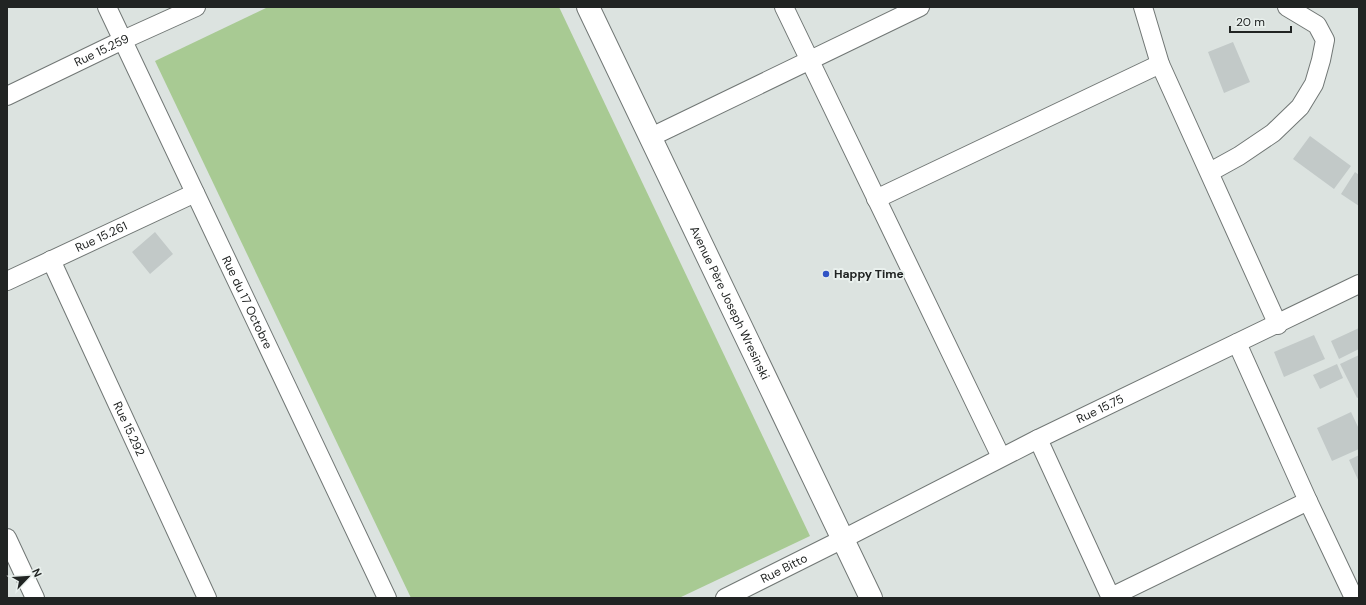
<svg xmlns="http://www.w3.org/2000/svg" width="1366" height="605" font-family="'DM Sans',sans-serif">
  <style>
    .green { fill: #a8ca93 }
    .building { fill: #c2c9c8 }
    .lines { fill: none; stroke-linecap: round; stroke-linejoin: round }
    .minor-casing { stroke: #717775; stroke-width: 20 }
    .tertiary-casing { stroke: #717775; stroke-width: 24 }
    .minor { stroke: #fff; stroke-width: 18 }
    .tertiary { stroke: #fff; stroke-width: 22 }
    .poi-dot { fill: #3154c5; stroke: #e9f0ed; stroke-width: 1.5 }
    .labels { text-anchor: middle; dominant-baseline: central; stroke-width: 4; stroke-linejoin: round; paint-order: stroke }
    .street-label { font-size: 12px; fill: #212423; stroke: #e9f0ed }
    .poi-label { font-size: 12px; font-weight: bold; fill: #212423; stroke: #e9f0ed; text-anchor: start }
  </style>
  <rect width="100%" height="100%" fill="#dce3e0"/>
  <path class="green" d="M268,7H559L810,536L679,598H411L155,61Z"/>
  <path class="building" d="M1233,42L1250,82L1224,93L1208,52Z
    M1310,136L1351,166L1334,189L1293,159Z
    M1355,172L1359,175V206L1341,194Z
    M155,232L173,254L150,274L132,252Z
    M1359,328V349L1339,359L1331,341Z
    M1314,335L1325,359L1284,377L1274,352Z
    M1359,355V397L1357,398L1340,364Z
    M1337,364L1343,378L1320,389L1313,375Z
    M1351,412L1359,429V449L1332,461L1317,428Z
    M1359,455V482L1349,460Z"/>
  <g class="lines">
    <defs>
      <g id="minor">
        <path id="s1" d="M107,7L387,598"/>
        <path d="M784,7L1001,457"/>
        <path d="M1143,7L1160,64L1278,325"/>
        <path id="s2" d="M7,96L123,40L196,7"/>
        <path d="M651,137L920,7"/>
        <path d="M1210,172L1239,156L1273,133L1300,107L1314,84L1321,60L1325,40L1317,25L1287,7"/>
        <path d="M876,199L1160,64"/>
        <path id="s3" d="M51,260L207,598"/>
        <path id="s4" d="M7,281L195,193"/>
        <path d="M1237,343L1308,501L1354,598"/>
        <path d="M1038,439L1111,598"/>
        <path d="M7,538L35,598"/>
        <path d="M1111,597L1308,501"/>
        <path id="s5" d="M725,598L843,539L1038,439L1359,284"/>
      </g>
      <g id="tertiary">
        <path id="s6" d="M588,7L871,598"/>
      </g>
    </defs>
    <use href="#minor" class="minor-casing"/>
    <use href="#tertiary" class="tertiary-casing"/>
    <use href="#minor" class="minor"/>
    <use href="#tertiary" class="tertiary"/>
  </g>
  <circle class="poi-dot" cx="826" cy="274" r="4"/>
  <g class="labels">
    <g class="street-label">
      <text stroke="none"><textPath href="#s2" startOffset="105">Rue 15.259</textPath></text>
      <text stroke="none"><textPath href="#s4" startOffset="104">Rue 15.261</textPath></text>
      <text stroke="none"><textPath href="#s6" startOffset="328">Avenue Père Joseph Wresinski</textPath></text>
      <text stroke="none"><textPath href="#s1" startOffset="327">Rue du 17 Octobre</textPath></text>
      <text stroke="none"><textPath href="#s5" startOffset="420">Rue 15.75</textPath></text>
      <text stroke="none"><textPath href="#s3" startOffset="186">Rue 15.292</textPath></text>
      <text stroke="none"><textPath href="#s5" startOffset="66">Rue Bitto</textPath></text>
    </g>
    <g class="poi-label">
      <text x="834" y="274">Happy Time</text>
    </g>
  </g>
  <rect width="1366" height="605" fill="none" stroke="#212423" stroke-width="16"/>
  <g transform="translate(28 577) rotate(65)" stroke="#e9f0ed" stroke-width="3" paint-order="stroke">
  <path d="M0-3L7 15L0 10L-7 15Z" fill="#212423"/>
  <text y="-6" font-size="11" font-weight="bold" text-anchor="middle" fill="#212423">N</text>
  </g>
  <path d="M1230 26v6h61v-6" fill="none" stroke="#212423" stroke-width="2"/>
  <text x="1236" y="26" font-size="12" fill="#212423" stroke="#e9f0ed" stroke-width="3" paint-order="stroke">20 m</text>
</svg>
